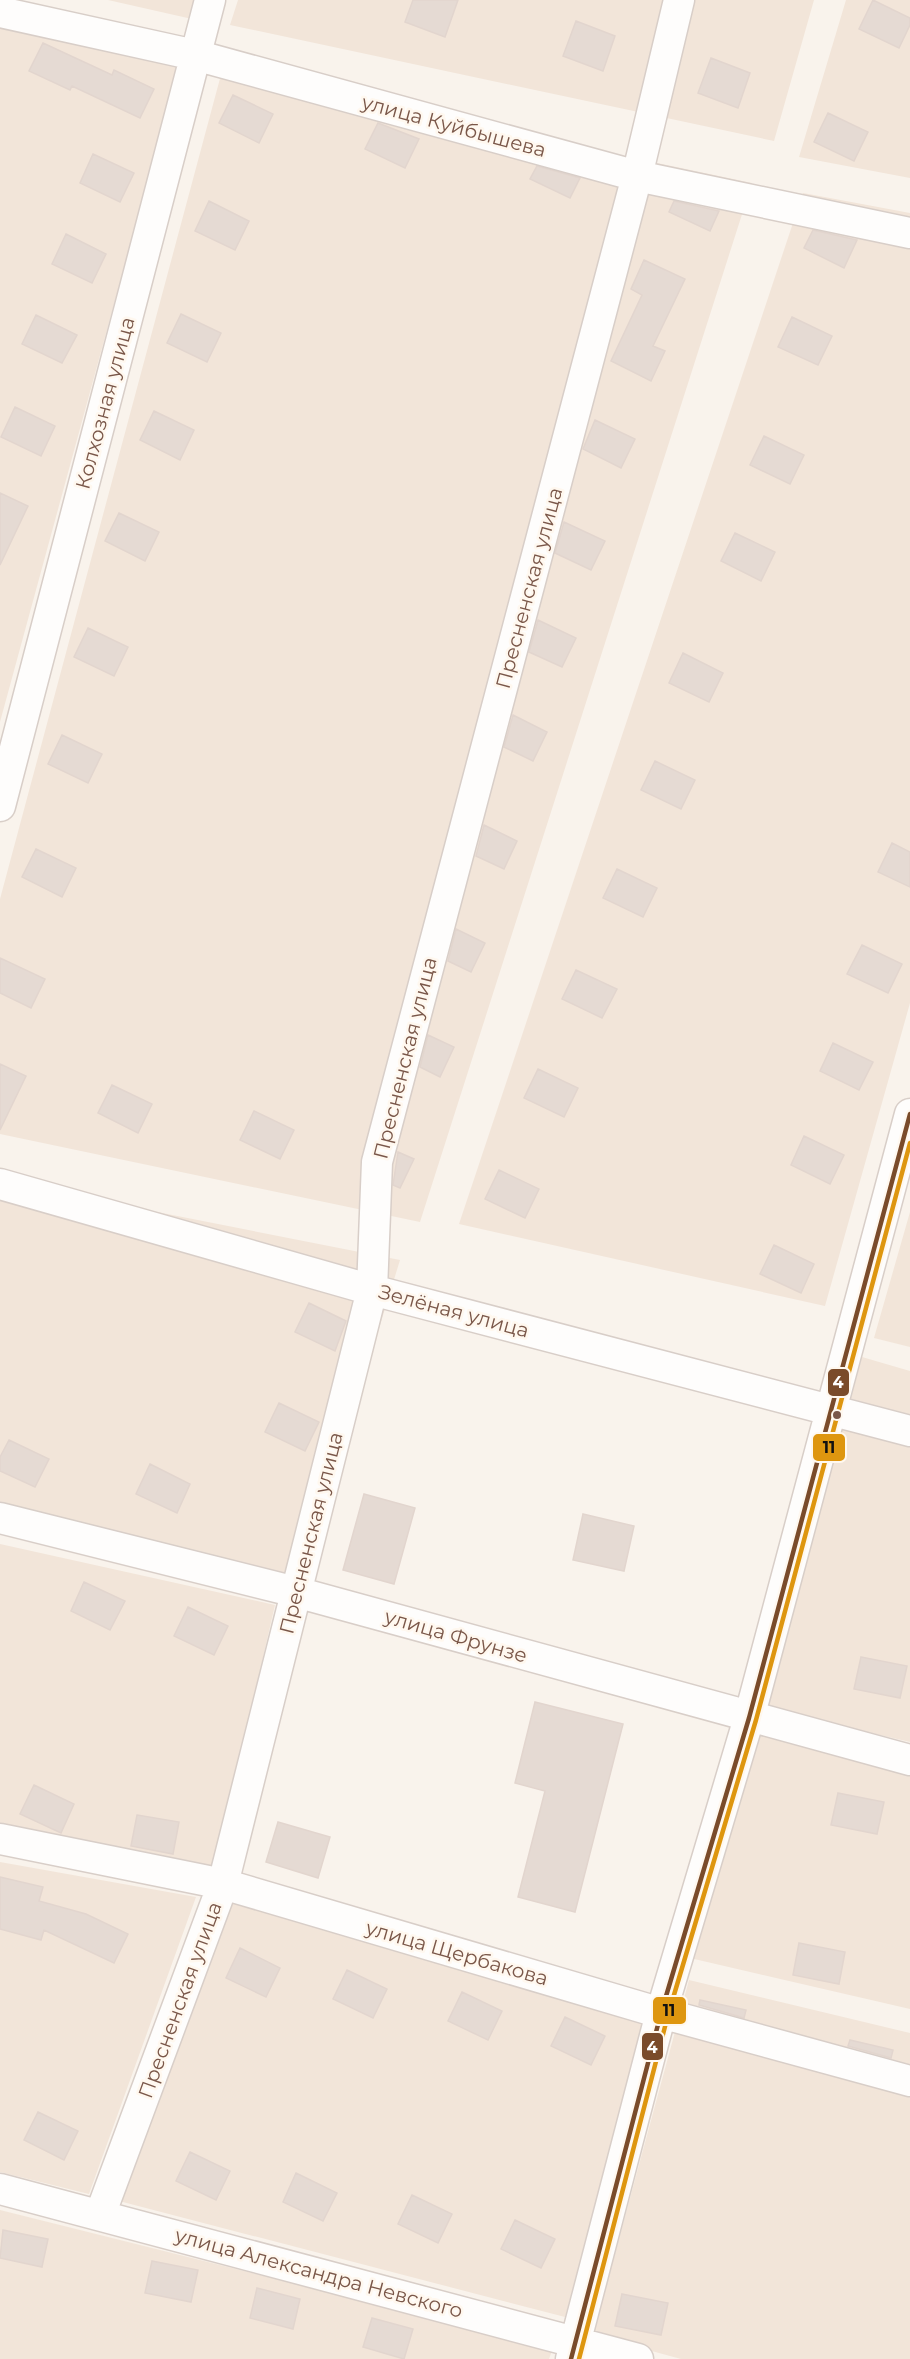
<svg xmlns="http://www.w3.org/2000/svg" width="910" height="2359" font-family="Montserrat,sans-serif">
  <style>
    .residential { fill: #f2e5d9 }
    .building { fill: #e5dad3; stroke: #e2d5ce; stroke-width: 1.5 }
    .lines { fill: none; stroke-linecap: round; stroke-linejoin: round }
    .minor-casing { stroke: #d8cec8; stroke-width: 33 }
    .minor { stroke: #fefdfc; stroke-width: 30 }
    .bus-1-casing { stroke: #fff8ef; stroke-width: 9 }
    .bus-2-casing { stroke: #fff8ef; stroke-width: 9 }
    .bus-1 { stroke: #7a4b2a; stroke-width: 4.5 }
    .bus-2 { stroke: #de960f; stroke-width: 4.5 }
    .bus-dot { fill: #7a5749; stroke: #fff8ef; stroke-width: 2 }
    .labels { text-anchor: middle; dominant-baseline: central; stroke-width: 5; stroke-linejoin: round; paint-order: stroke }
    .street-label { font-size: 20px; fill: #7a5749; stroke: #fff8ef }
    .line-badge { stroke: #fff8ef; stroke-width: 2 }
    .badge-label { font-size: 16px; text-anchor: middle; font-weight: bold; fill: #fff }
    .pale-badge-label { font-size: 16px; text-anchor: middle; font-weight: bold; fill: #111 }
  </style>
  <rect width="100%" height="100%" fill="#f9f3ec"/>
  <path class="residential" d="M108,0H197L192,19Z
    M238,0H814L774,141L230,25Z
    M846,0H910V178L799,157Z
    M0,22L180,62L0,722Z
    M222,71L752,183L420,1222L0,1134V899Z
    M803,193L910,213V1003L825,1306L459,1224Z
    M0,1181L400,1260L300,1586L0,1515Z
    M910,1212V1347L874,1338Z
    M862,1357L910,1371V1742L766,1708Z
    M0,1544L275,1605L214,1870L0,1831Z
    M757,1729L910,1769V2009L690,1958Z
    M0,1862L196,1897L89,2194L0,2172Z
    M226,1899L646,2022L565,2317L119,2201Z
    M689,1980L910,2033V2359H681L593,2335Z
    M0,2210L553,2348L549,2359H0Z"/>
  <path class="building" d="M413,0H458L445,37L405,22Z
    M873,0L910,18V25L899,48L859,29Z
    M576,21L615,36L603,71L563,56Z
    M43,43L112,75L114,70L154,89L140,118L72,86L70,90L29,71Z
    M711,58L750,73L738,108L698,93Z
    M233,95L273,114L259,143L219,123Z
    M828,113L868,132L854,161L814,142Z
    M378,123L419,139L405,168L365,149Z
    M93,154L134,173L120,202L80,183Z
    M537,166L580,178L570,198L530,179Z
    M209,201L249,221L235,250L195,231Z
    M674,201L719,211L710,231L669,212Z
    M813,230L857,240L844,268L804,248Z
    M66,234L106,254L92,283L52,264Z
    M644,260L685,279L653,346L665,351L651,381L611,361L642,295L631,289Z
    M181,314L221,333L207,362L167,343Z
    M36,315L77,335L62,363L22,344Z
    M792,317L832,336L818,365L778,347Z
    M15,407L55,426L41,456L1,437Z
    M154,411L194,430L180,460L140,440Z
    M595,420L635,439L621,468L583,449Z
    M764,436L804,455L790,484L750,465Z
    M0,493L28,506L0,565Z
    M119,513L159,532L145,561L105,541Z
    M564,522L605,541L591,570L555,553Z
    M735,533L775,552L761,581L721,561Z
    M538,620L576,638L562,667L529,652Z
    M88,628L128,647L114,676L74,657Z
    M683,653L723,673L709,702L669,683Z
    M513,715L547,732L533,761L504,747Z
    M62,735L102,754L88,783L48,764Z
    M655,761L695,780L681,809L641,790Z
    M484,825L517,841L504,869L476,856Z
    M892,843L910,852V887L878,872Z
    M36,849L76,868L62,897L22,877Z
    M617,869L657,888L643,917L603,898Z
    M456,929L485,943L471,972L448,961Z
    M862,945L902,964L888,993L847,974Z
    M0,958L45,979L31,1008L0,993Z
    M576,970L617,989L602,1018L562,999Z
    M428,1035L454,1047L440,1077L420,1067Z
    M833,1043L873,1062L859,1090L820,1071Z
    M0,1064L26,1076L0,1130Z
    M538,1069L578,1088L564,1117L524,1098Z
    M112,1085L152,1104L138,1133L98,1113Z
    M254,1111L294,1130L280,1159L240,1140Z
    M804,1136L844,1155L830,1184L791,1165Z
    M398,1152L414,1159L400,1188L393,1185Z
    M499,1170L539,1189L525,1218L485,1199Z
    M774,1245L814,1264L801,1293L760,1274Z
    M309,1303L346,1321L335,1351L295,1332Z
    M279,1403L319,1422L305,1451L265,1432Z
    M9,1440L49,1459L35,1487L0,1471V1457Z
    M150,1464L190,1484L177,1513L136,1494Z
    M364,1494L415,1508L394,1584L343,1570Z
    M583,1514L634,1526L624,1571L573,1560Z
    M84,1582L125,1601L110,1630L71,1611Z
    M188,1607L228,1626L214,1655L174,1636Z
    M861,1657L907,1666L900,1698L854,1689Z
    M535,1702L623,1724L575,1912L518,1897L545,1791L515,1783Z
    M34,1785L74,1804L61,1833L20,1814Z
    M838,1793L884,1802L877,1834L831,1825Z
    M137,1815L179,1822L173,1854L131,1846Z
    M278,1822L330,1837L318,1878L266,1862Z
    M0,1877L43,1887L39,1901L86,1914L128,1934L114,1963L44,1930L41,1940L0,1929Z
    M799,1943L845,1952L839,1984L793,1975Z
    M240,1948L280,1968L266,1997L226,1978Z
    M347,1970L387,1989L373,2018L333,1999Z
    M462,1992L502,2011L488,2040L448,2021Z
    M700,2000L746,2010L744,2018L699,2005Z
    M565,2017L605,2036L591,2065L551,2046Z
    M850,2040L893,2050L891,2058L848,2046Z
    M38,2112L78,2131L64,2160L24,2140Z
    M190,2152L230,2171L216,2200L176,2181Z
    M296,2173L337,2193L323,2221L283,2202Z
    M412,2195L452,2214L438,2243L398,2224Z
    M515,2220L555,2239L541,2268L501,2249Z
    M3,2230L48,2239L42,2267L0,2258Z
    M152,2261L198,2270L191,2302L145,2293Z
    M257,2288L300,2299L293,2329L250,2318Z
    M622,2294L668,2303L661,2335L615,2326Z
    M372,2318L413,2329L404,2359L363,2347Z"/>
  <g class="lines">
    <defs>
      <path id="minor" d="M0,12L195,55L637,176L910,233
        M0,806L210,0
        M0,1184L372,1290L910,1431
        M0,1518L296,1592L910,1760
        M0,1839L223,1884L661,2013L910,2081
        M0,2189L638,2359
        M100,2215L223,1884L372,1290L377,1162L637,176L679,0
        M571,2359L661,2013L749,1718L910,1114"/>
    </defs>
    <use href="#minor" class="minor-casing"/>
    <use href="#minor" class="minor"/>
    <defs>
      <path id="bus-1" d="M571,2359L661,2013L749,1718L910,1114"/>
      <path id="bus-2" d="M579,2359L668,2015L756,1720L910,1143"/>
    </defs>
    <use href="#bus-1" class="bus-1-casing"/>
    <use href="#bus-2" class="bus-2-casing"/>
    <use href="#bus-1" class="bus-1"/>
    <use href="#bus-2" class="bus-2"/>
  </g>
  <circle class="bus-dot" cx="837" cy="1415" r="5"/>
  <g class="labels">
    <g class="street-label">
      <text transform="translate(454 126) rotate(15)">улица Куйбышева</text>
      <text transform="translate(105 403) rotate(-75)">Колхозная улица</text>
      <text transform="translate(529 588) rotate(-75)">Пресненская улица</text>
      <text transform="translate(405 1058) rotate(-76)">Пресненская улица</text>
      <text transform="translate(454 1311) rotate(15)">Зелёная улица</text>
      <text transform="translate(311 1533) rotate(-76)">Пресненская улица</text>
      <text transform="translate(456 1636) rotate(16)">улица Фрунзе</text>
      <text transform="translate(457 1953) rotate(16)">улица Щербакова</text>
      <text transform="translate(180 2000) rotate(-70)">Пресненская улица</text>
      <text transform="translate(319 2273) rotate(15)">улица Александра Невского</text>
    </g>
  </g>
  <g class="line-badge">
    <rect x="827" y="1368" width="23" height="29" rx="6" fill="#7a4b2a"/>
    <rect x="812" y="1433" width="34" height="29" rx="6" fill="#de960f"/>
    <rect x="652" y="1996" width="35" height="29" rx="6" fill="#de960f"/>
    <rect x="641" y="2032" width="23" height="29" rx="6" fill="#7a4b2a"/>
  </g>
  <g class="badge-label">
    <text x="838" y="1388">4</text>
    <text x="652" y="2053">4</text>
  </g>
  <g class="pale-badge-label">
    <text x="829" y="1453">11</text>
    <text x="669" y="2016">11</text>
  </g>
</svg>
